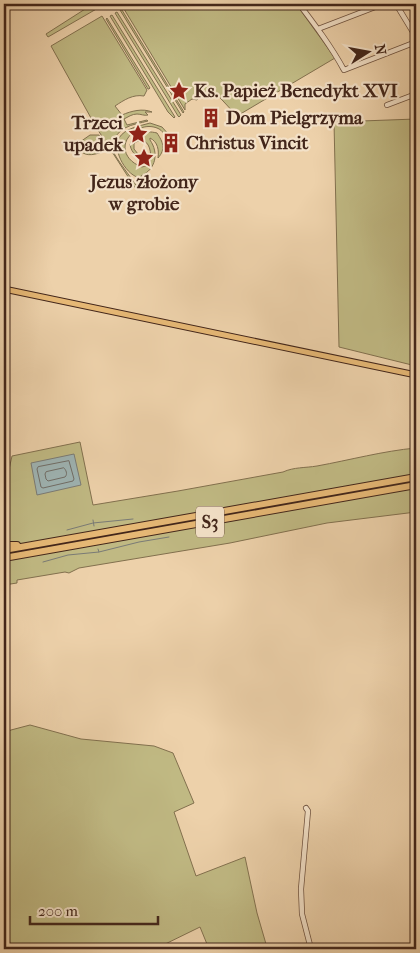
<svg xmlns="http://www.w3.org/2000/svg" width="420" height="953" font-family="'IM FELL French Canon',serif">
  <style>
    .green { fill: #c0b983; stroke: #82704e }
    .water { fill: #9eb4b4; stroke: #7a7b76 }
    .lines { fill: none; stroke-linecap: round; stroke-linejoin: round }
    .shore { stroke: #706d67; stroke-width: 1 }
    .stream { stroke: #7a7b76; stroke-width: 1 }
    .minor-casing { stroke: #6e513e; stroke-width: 6 }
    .major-casing { stroke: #43261a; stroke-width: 7 }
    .highway-casing { stroke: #43261a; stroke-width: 8 }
    .minor { stroke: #f3e1c8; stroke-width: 4.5 }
    .major { stroke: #e6b875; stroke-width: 5 }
    .highway { stroke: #e6b875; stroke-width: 6 }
    .labels { text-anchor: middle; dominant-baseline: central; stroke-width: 4.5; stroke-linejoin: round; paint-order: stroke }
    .shield { fill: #f3e1c8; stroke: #785e4e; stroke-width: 1 }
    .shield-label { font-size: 18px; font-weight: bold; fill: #43261a }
    .poi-label { font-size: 19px; font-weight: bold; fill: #43261a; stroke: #f3e1c8; text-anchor: start }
  </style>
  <rect width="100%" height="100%" fill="#edd1aa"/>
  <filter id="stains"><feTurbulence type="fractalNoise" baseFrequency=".004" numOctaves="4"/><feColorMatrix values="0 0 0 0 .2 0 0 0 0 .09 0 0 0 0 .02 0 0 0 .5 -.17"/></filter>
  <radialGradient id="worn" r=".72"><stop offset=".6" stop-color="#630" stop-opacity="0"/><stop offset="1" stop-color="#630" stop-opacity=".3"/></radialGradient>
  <path class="green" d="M93,4H105L48,37L46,34Z
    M121,4H296L335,58L237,116L210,87L197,100L192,99L185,104V110Z
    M120,10H122L184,112L183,113Z
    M117,12L181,115L179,117L178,116L115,13Z
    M112,15L175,117L174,118L168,112L110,16Z
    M102,16L147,90L144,96C133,94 124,100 115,106L122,115C131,111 143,108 152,112H145L148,115C144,116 141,114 137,114C132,114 128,117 124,119L127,125L147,120L148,121C141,123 132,124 125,128C117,132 111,142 113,151C115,157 132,179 136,185L147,183L150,187L136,189L96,127L51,46Z
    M107,18L150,88L149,89H148L106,19Z
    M416,119V366L339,347L334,122Z
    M150,123L162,127L170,136L169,139L171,141L169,142C166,137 163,130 157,128C152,126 146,126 141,128C119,137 120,159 142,167C145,166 146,167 149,163C152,158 151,144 144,141C142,140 138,141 136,142L134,144V149L138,154L142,156L144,154L145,158C137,157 132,154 130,145C133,133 145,130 157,133C163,142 166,149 158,158C159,150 158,142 150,138V140C159,153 156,169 141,176V178C127,177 112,151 119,138C125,128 140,126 150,123Z
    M90,135H99L104,143L105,151C96,154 87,158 79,150L80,142Z
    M80,442L93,505L178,491L283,472C294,467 305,468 317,466C350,460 383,451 416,448V518L414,517L416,512L327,523L230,543L79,568L69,573L65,572L17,580V583L4,585V492L12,456Z
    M30,725L81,739L154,746L173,753L194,803L174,812L196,876L245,857L257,913L266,944L250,949H209L200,927L155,949H11L4,912V734L11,730Z"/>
  <path class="water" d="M74,454L81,485L37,495L31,463Z"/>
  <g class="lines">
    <path class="shore" d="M69,461L74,479L73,481L43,488L41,487L37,469L38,467Z
      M64,468C66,470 68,474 65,477L48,481L46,479L45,474L46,472Z"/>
    <path class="stream" d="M93,520L94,526
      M67,530L93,523L133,519
      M99,552L139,542L169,537
      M43,562L68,555L99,552L98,549"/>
    <defs>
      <path id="minor" d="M109,4L110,5
        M299,4C315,25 331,46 344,70L416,42
        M396,4L416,37
        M318,29L383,4
        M387,105L416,94
        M306,808L308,811L301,889L302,914L311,949"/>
      <path id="major" d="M4,289L416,375"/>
      <path id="highway" d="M4,545H17
        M4,550L416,477
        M4,558L416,485"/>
    </defs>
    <use href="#minor" class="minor-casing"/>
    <use href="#major" class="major-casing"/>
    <use href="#highway" class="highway-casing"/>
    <use href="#minor" class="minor"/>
    <use href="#major" class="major"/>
    <use href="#highway" class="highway"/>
  </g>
  <defs>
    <symbol id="sight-bare" viewBox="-9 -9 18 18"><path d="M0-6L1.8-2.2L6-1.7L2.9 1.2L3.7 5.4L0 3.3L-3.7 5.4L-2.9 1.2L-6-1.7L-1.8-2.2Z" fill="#8f2418" stroke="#f3e1c8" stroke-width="2.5" paint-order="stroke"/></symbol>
    <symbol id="building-bare" viewBox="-9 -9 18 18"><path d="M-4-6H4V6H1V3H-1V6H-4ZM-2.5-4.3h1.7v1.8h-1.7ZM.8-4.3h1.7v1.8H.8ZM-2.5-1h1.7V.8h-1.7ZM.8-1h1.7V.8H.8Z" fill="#8f2418" stroke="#f3e1c8" stroke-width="2.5" paint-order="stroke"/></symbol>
  </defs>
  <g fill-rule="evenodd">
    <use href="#sight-bare" x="165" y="77" width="28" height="28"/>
    <use href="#building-bare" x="197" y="104" width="28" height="28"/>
    <use href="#sight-bare" x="124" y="120" width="28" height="28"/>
    <use href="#building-bare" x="157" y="129" width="28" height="28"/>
    <use href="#sight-bare" x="130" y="144" width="28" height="28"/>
  </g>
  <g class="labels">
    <rect class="shield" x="196" y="506.5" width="28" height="31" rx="4"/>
    <g class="shield-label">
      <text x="210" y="522">S3</text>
    </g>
    <g class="poi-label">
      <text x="194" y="91">Ks. Papież Benedykt XVI</text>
      <text x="226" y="118">Dom Pielgrzyma</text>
      <text x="123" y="123" text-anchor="end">Trzeci<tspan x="123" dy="22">upadek</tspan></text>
      <text x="186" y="143">Christus Vincit</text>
      <text x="144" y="182" text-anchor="middle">Jezus złożony<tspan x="144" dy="22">w grobie</tspan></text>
    </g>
  </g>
  <rect width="420" height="953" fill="none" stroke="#edd1aa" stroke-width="20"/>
  <rect x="5" y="5" width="410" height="943" fill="none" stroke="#43261a" stroke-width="2.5"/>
  <rect x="10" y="10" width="400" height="933" fill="none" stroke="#43261a"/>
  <g transform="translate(368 52) rotate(79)" stroke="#f3e1c8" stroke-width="4" paint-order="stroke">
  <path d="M0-4L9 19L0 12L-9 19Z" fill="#43261a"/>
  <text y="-8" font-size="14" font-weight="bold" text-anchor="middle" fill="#43261a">N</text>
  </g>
  <path d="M30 916v8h128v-8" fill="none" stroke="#43261a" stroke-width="2.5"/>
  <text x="38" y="916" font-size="15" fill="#43261a" stroke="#f3e1c8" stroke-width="4" paint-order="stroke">200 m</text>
  <rect width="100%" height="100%" filter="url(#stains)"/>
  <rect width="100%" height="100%" fill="url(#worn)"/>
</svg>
